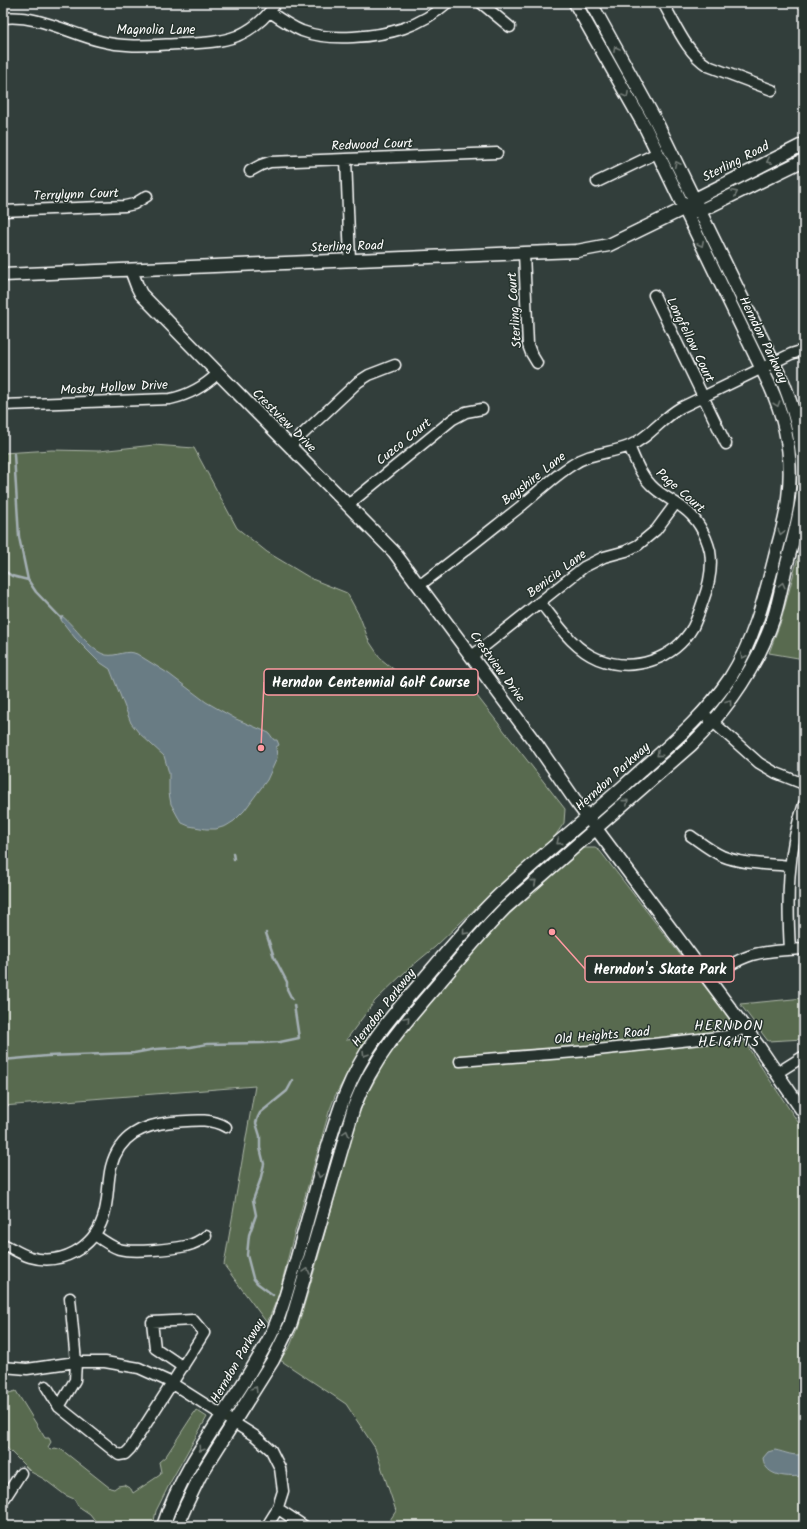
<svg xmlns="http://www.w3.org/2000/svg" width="807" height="1529" font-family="Kalam,sans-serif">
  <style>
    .green { fill: #586b4f; stroke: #acb5a7 }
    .water { fill: #697c84; stroke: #a5b0b5 }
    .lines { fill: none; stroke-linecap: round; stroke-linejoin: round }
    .stream { stroke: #a5b0b5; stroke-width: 2.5 }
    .minor-casing { stroke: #fff; stroke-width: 13 }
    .major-casing { stroke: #fff; stroke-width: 15 }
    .minor { stroke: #26332d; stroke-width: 10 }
    .major { stroke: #26332d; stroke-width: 12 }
    .oneway { stroke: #727a76 }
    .labels { text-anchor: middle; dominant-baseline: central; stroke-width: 3; stroke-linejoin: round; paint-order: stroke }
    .street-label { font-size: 13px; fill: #fff; stroke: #26332d }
    .neighbourhood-label { font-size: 14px; letter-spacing: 1px; fill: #fff; stroke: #26332d }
    .leader { fill: none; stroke: #ff9aa2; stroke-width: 1.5 }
    .callout-dot { fill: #ff9aa2; stroke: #26332d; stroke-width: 1.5 }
    .callout { fill: #26332d; stroke: #ff9aa2; stroke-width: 1.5 }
    .callout-label { font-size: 14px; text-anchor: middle; font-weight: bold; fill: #fff }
  </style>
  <rect width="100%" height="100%" fill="#323e3b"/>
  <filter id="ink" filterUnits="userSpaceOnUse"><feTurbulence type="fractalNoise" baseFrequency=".025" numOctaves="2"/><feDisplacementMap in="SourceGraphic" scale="8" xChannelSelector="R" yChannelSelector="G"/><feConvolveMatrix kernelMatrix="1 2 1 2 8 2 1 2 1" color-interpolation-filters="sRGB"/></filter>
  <g filter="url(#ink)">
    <path class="green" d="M154,445L194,448L237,528L267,552L312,579L347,593L360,617L369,641L381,659L397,672L423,684L433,694L463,678L565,809L564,823L555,836L501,884L435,947L406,971L375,1001L346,1040L404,1035L441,989L491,931L558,869L584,848H595L600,851L723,1010L804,1131V1525L386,1526L396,1511L375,1448L346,1404L280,1360L290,1346L297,1329L316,1265L354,1127L366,1096L378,1075L345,1078L335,1096L329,1112L292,1242L279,1294L267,1323L224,1265L255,1086L3,1106V453L52,450L99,451Z
      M804,535V659L769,653L781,621Z
      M804,998V1039L768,1041L740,1004Z
      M3,1386L9,1393L16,1391L45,1438H49L51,1442L48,1447L50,1450L55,1448L62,1450L110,1488L114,1489L118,1486L124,1485L131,1489L133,1493L160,1475L161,1472L159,1462L166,1456L196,1410L207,1417L171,1481L156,1511L153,1526H99L90,1514L78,1506L74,1499L65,1495L44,1479L31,1472L3,1444Z"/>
    <path class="water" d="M62,616C75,626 90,651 106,655C117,657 126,649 137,654L169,674L206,702L236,719L269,733L274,740H277L279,745L276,747L277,758L267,780L244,811L234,821L226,826L216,829H206L189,826L182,823L178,817L171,804L169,793V773L164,756L139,733L131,723L110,669L98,661L75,638L61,620Z
      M775,1450C785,1452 794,1457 804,1454V1476C789,1477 765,1478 763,1458L768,1452Z"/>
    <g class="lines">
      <path class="stream" d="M14,454L19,537L28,580L36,592L61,618
        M3,570L12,576L28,580
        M233,853L234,859
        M266,933L274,957L287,982V989L292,999
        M3,1060L47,1056L134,1053L156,1049L191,1047L207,1044L262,1043L280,1042L299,1038L294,1005
        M273,1295L257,1283L253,1278L247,1255L249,1235L256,1215L253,1200L260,1181L264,1164L260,1148V1136L256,1123L258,1117L260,1113L287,1091L293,1080"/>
      <defs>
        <path id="minor" d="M481,3L510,27
          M663,3C676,25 686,52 708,66L772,90
          M270,12C280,19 290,26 302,31C318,37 336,38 353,37C389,35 420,27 447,3
          M3,18C37,14 68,33 100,41C126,48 153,45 179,44C199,43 219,43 237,36C253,29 266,18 276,3
          M346,159L350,260
          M250,171L261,165L270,162L497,153
          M597,182L657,153
          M3,211L125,206L134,204L147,196
          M524,253L528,345L531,353L537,363
          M654,295L726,444
          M3,405L170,399C189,395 204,387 218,373
          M290,446L358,382L369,375L395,365
          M348,505L453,419L466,412L482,409
          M420,585C454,560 487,533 520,507C537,493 553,477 572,465C591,452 609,454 629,446C649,438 661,419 680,408L791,354L804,350
          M540,602C557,623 573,649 598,659C633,673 674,660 693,627C697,619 700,610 703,601C709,585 713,569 710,551C706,535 697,518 683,508C673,500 660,495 651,485C640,474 635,460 629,446
          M472,656L584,567L604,557L626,551L638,545L656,530L676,503
          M703,713L759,763L776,773L804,784
          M691,836C701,843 711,851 722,856C741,864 769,864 790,866
          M790,950C787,900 787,851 804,804
          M709,979C722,970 736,960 752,955C769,950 787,950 804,949
          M460,1061L588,1051L728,1036L745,1027
          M777,1073L804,1056
          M95,1235C102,1240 110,1246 119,1249C133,1253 172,1249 186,1246C194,1244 200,1241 206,1236
          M3,1244C12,1248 20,1254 30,1257C61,1266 93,1248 103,1218C109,1201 107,1183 111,1167C119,1135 143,1125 172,1122C191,1121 208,1117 226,1127
          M3,1367L27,1369L76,1362H105L139,1368L170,1382L255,1436L271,1450L280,1468L283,1491L277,1510L267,1526
          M46,1386L59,1407L119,1455L125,1454L130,1449L204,1333L193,1320L152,1322L155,1348L183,1367
          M59,1407L75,1380L76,1362L70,1298
          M3,1501L21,1473
          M277,1508L304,1526"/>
        <path id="major" d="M692,211H700L804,160
          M131,270L137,286L141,294L218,373L394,552L537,745L577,803L759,1047L804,1113
          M3,275L524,253L577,251L609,245L683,209L695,199L804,144
          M163,1526C180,1474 213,1430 242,1385C254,1365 266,1347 275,1326C284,1305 289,1283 296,1261C305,1229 314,1196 323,1163C337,1116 346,1081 375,1039C389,1018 406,1000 422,981C445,954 468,926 494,900C536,859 583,823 626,784C663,750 702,720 730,678C756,637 766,591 778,545C782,530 787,514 788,498C793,460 786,421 770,386L646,129L575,3
          M177,1526L187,1503L200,1476L273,1360L291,1323L354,1107C372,1060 405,1022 438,984C460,958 482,932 505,908L691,745C728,709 757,667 774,617C779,601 782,584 786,567C792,545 798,522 802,499C807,460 798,420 784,384L657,123L591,3"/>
      </defs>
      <use href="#minor" class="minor-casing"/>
      <use href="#major" class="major-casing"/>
      <use href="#minor" class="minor"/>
      <use href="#major" class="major"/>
    </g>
    <defs><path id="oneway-chevron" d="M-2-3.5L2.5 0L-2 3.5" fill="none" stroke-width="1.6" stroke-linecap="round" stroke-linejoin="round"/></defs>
    <g class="oneway">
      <use href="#oneway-chevron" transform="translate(616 49) rotate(-119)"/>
      <use href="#oneway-chevron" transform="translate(626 95) rotate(61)"/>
      <use href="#oneway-chevron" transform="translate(769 161) rotate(153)"/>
      <use href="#oneway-chevron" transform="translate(677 164) rotate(-116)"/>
      <use href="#oneway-chevron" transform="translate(735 193) rotate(-26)"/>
      <use href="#oneway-chevron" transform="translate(701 244) rotate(64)"/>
      <use href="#oneway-chevron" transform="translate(777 404) rotate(71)"/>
      <use href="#oneway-chevron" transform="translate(781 532) rotate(104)"/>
      <use href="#oneway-chevron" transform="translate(782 585) rotate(-76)"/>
      <use href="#oneway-chevron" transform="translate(743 656) rotate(117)"/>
      <use href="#oneway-chevron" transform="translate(729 702) rotate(-54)"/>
      <use href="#oneway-chevron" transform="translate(659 754) rotate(139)"/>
      <use href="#oneway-chevron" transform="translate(626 802) rotate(-41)"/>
      <use href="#oneway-chevron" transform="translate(559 842) rotate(140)"/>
      <use href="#oneway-chevron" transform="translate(534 882) rotate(-41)"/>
      <use href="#oneway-chevron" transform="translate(465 932) rotate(131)"/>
      <use href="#oneway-chevron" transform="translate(407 1019) rotate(-50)"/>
      <use href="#oneway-chevron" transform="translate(365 1054) rotate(122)"/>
      <use href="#oneway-chevron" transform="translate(346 1133) rotate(-74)"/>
      <use href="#oneway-chevron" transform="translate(320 1175) rotate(106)"/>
      <use href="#oneway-chevron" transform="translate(307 1271) rotate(-74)"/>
      <use href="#oneway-chevron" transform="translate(255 1389) rotate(-58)"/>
      <use href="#oneway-chevron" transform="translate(201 1449) rotate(123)"/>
    </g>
  </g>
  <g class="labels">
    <g class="street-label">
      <text x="156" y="30">Magnolia Lane</text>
      <text transform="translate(372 145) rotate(-2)">Redwood Court</text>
      <text transform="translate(736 162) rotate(-27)">Sterling Road</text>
      <text transform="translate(76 195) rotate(-2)">Terrylynn Court</text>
      <text transform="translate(347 247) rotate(-2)">Sterling Road</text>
      <text transform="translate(515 310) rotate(-94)">Sterling Court</text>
      <text transform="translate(690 340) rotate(64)">Longfellow Court</text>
      <text transform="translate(763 340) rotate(64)">Herndon Parkway</text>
      <text transform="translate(114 388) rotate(-3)">Mosby Hollow Drive</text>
      <text transform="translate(284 421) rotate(45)">Crestview Drive</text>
      <text transform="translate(404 442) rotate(-39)">Cuzco Court</text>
      <text transform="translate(534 479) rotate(-38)">Bayshire Lane</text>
      <text transform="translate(680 491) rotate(41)">Page Court</text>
      <text transform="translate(557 574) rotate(-37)">Benicia Lane</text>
      <text transform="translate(497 667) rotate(54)">Crestview Drive</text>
      <text transform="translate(613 777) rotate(-42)">Herndon Parkway</text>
      <text transform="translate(384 1008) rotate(-52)">Herndon Parkway</text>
      <text transform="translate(602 1036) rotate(-5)">Old Heights Road</text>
      <text transform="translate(238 1361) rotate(-60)">Herndon Parkway</text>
    </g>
    <g class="neighbourhood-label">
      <text x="729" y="1026">HERNDON<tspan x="729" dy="16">HEIGHTS</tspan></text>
    </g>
  </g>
  <path class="leader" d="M261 748L264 682M552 932L585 969"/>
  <g class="callout-dot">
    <circle cx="261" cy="748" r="4"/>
    <circle cx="552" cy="932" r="4"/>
  </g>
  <g class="callout">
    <rect x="264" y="669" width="214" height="26" rx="4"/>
    <rect x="585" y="956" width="149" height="26" rx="4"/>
  </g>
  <g class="callout-label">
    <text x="371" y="687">Herndon Centennial Golf Course</text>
    <text x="660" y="974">Herndon's Skate Park</text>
  </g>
  <rect width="807" height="1529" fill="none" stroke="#26332d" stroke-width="16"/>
  <rect x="8" y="8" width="791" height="1513" fill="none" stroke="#fff" stroke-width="1.5" filter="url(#ink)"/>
</svg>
